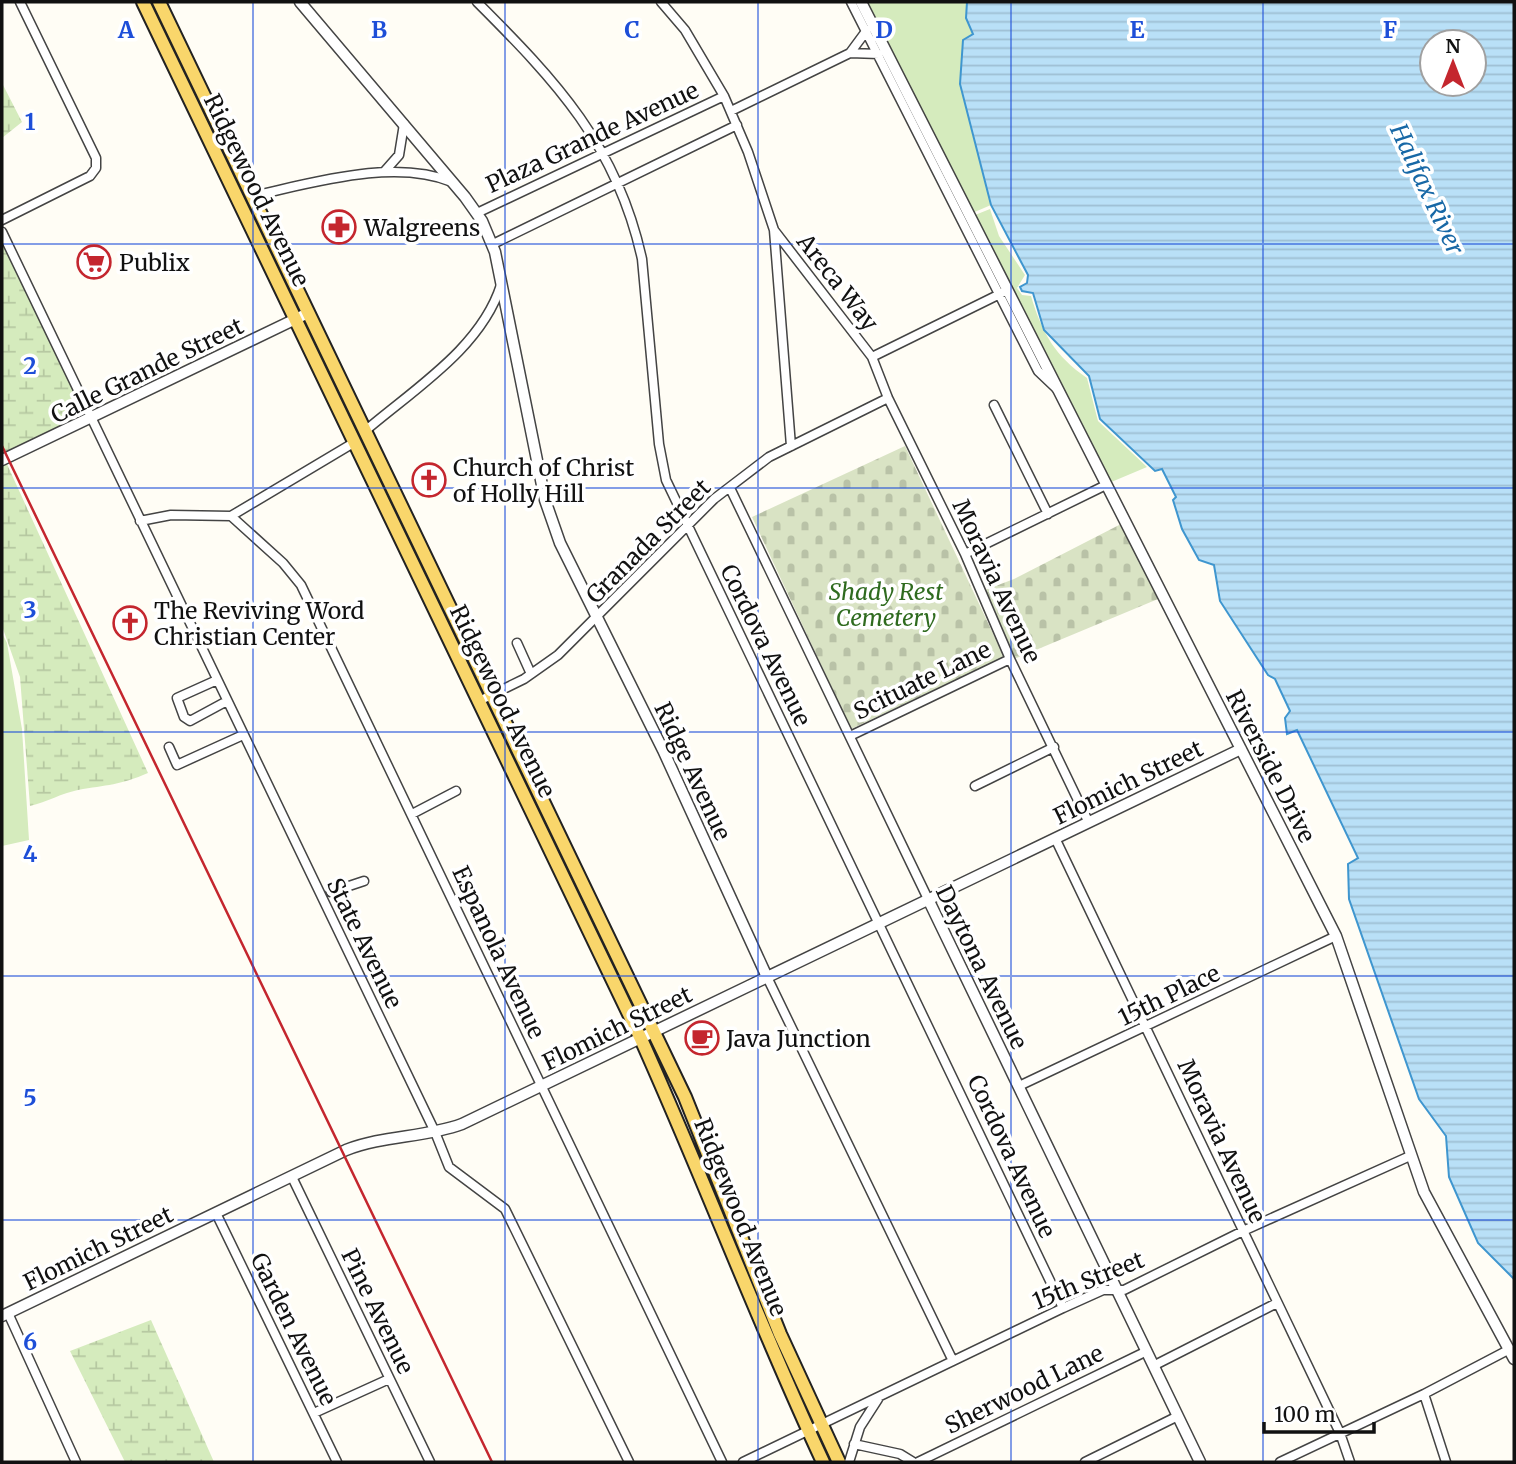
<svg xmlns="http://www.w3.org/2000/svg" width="1516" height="1464" font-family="Merriweather,serif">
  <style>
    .grass { fill: #d5ebbd }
    .wetland { fill: url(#wetland-marsh) }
    .cemetery { fill: url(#cemetery-stones) }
    .water { fill: url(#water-rules); stroke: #3f96cf; stroke-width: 2; fill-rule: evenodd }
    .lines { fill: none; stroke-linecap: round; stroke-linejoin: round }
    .minor-casing { stroke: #444; stroke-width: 11 }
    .tertiary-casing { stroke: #444; stroke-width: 13 }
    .primary-casing { stroke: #222; stroke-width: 16 }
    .minor { stroke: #fff; stroke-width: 8 }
    .tertiary { stroke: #fff; stroke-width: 10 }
    .primary { stroke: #f9d66b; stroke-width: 12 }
    .rail { stroke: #c4262e; stroke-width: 2.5 }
    .grid { fill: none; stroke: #1d4ed8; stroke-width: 2; stroke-opacity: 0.55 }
    .labels { text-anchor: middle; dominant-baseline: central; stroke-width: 7; stroke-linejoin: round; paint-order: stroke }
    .street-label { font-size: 23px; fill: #111; stroke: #fff }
    .poi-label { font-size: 23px; fill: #111; stroke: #fff; text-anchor: start }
    .park-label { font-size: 23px; font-style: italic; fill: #2f6b1f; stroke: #fff }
    .water-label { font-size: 24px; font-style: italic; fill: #1768a6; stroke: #fff }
    .grid-label { font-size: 23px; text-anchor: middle; font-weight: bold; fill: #1d4ed8; stroke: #fff; stroke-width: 7; stroke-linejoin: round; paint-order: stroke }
  </style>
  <defs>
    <pattern id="wetland-marsh" width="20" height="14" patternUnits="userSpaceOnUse" patternTransform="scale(1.75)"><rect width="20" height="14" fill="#d5ebbd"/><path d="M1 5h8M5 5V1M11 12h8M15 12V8" fill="none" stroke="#b6c8a1"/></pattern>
    <pattern id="cemetery-stones" width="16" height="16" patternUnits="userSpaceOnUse" patternTransform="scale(1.75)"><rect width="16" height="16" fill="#d9e3c4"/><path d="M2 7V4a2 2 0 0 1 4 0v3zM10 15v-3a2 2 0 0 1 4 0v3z" fill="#b9c2a7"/></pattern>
    <pattern id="water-rules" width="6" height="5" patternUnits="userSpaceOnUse" patternTransform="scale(1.75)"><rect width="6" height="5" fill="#b9e0f7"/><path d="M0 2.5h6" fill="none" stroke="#9ebfd3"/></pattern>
  </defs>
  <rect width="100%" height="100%" fill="#fffdf5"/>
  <path class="grass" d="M861,2H967L966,18L973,34L984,174L991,205L970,214Z
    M990,209L999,236L1025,275L1017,288L1022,295L1031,296C1042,333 1055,356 1087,378L1098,421L1147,467L1109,483L975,215Z
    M2,633L7,643L22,729L29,840L2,846Z"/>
  <path class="wetland" d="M2,83L22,122L2,138Z
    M2,241L85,414L2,455Z
    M6,462L148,773C121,785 106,785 78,790C62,793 47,802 30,806L20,677L2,626V465Z
    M151,1320L214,1462H125L70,1351Z"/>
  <path class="cemetery" d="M905,446L1004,657L851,729L752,517Z
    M1121,524L1158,599L1014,659L985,590L1014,579Z"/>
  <path class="water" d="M967,2H1514V1279L1478,1243L1449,1177L1446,1136L1419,1099L1349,899L1348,864L1358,858L1297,730L1287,734L1285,718L1290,711L1275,679L1268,675L1220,601L1214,565L1199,560L1182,529L1173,500L1176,497L1162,469L1155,471L1100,419L1089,376L1044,330L1033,293L1022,291L1020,287L1027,283L1028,275L991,205L960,84L963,40L973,34L966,18ZM1432,42H1474V84H1432Z"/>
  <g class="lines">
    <defs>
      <path id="minor" d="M477,2C556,81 617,145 642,259L659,444L666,480L1063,1308
        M661,2L685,30L724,96L748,152L774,230L791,446
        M851,2L1038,371L1058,390
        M850,53L867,30
        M731,111L850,53L879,54
        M384,172L399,155L404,124
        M252,196C313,183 394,158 452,182
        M477,213L724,96
        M2,220L90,176L96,168V158L20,2
        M774,230L872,357L888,398L965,554L1010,659L1088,821
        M2,232L435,1132L449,1167L505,1209L629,1462
        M493,244L737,125
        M872,357L1004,292
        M994,405L1048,514
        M365,431C414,389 481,348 501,285
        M730,488L928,899
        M231,516L283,563L301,585L722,1462
        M140,521L171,515L231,516L355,442
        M965,554L1106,485
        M517,643L531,674
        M217,680L177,698L184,717L190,721L227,701
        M479,701L524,679L558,655L714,499L769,457L888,398
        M850,736L1010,659
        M169,747L177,765L243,735
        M975,786L1054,747
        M412,814L456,791
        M1055,838L1340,1433L1350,1462
        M331,892L364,881
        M767,977L953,1361
        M1019,1086L1336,936
        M292,1177L430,1462
        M216,1213L337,1462
        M8,1313L76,1462
        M1155,1365L1277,1303
        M1424,1394L1446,1462
        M314,1413L389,1379
        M854,1444L900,1454L913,1462
        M743,1462L1063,1308L1103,1290H1124L1243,1231L1410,1156
        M849,1462L860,1427L878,1399
        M918,1462L1147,1351
        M1085,1462L1178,1416
        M1280,1462L1424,1394L1510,1349"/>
      <path id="tertiary" d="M300,2L465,197L482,221L495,252L545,500L560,543L663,750L767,977
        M861,2L1336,936L1424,1192L1514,1359
        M2,460L308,313
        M928,899L1200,1462
        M2,1316L346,1150C384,1135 424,1138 462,1124L1241,749"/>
      <path id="primary" d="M143,2L641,1039C704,1179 758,1323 823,1462
        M159,2L685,1097L780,1334L839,1462"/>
    </defs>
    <use href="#minor" class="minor-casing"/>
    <use href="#tertiary" class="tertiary-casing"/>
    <use href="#primary" class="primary-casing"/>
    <use href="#minor" class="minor"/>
    <use href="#tertiary" class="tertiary"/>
    <use href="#primary" class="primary"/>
    <path class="rail" d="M2,446L492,1462"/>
  </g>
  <path class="grid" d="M253,2V1462M505,2V1462M758,2V1462M1011,2V1462M1263,2V1462M2,244H1514M2,488H1514M2,732H1514M2,976H1514M2,1220H1514"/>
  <defs>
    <symbol id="pharmacy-ring" viewBox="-11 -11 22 22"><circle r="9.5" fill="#fff" stroke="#c4262e" stroke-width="1.5"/><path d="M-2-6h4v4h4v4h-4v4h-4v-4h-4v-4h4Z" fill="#c4262e"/></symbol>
    <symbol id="supermarket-ring" viewBox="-11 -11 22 22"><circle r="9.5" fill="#fff" stroke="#c4262e" stroke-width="1.5"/><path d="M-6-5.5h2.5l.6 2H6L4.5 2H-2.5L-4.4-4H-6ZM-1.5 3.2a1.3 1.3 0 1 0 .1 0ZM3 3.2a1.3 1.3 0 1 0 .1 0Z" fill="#c4262e"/></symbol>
    <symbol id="church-ring" viewBox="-11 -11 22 22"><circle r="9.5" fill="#fff" stroke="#c4262e" stroke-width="1.5"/><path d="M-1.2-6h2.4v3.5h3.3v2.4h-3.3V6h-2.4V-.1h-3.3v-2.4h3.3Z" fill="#c4262e"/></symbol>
    <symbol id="cafe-ring" viewBox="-11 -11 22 22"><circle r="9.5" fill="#fff" stroke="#c4262e" stroke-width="1.5"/><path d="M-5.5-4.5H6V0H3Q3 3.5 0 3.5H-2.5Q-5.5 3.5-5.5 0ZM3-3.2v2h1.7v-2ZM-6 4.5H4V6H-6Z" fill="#c4262e"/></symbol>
  </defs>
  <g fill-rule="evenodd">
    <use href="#pharmacy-ring" x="320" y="208" width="38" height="38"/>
    <use href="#supermarket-ring" x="75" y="243" width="38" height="38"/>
    <use href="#church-ring" x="410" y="461" width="38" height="38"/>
    <use href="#church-ring" x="111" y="604" width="38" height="38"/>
    <use href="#cafe-ring" x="683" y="1019" width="38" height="38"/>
  </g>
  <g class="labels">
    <g class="street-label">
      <text transform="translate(592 137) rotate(-25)">Plaza Grande Avenue</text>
      <text transform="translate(257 190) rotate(64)">Ridgewood Avenue</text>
      <text transform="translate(838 282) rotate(52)">Areca Way</text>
      <text transform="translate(147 370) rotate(-26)">Calle Grande Street</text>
      <text transform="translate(648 541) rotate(-45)">Granada Street</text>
      <text transform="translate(997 581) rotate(65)">Moravia Avenue</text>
      <text transform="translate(766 645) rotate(64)">Cordova Avenue</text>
      <text transform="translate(922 680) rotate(-26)">Scituate Lane</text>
      <text transform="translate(503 701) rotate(64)">Ridgewood Avenue</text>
      <text transform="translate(1271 766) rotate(63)">Riverside Drive</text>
      <text transform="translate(693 771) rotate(65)">Ridge Avenue</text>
      <text transform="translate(1128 782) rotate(-26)">Flomich Street</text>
      <text transform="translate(365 943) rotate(64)">State Avenue</text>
      <text transform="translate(499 952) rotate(65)">Espanola Avenue</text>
      <text transform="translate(982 967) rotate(64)">Daytona Avenue</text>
      <text transform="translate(1169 995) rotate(-26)">15th Place</text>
      <text transform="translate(617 1028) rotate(-26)">Flomich Street</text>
      <text transform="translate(1222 1141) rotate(65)">Moravia Avenue</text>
      <text transform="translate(1012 1156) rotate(65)">Cordova Avenue</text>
      <text transform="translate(741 1217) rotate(68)">Ridgewood Avenue</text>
      <text transform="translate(98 1248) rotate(-26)">Flomich Street</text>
      <text transform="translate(1088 1280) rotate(-22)">15th Street</text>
      <text transform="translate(378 1311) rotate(64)">Pine Avenue</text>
      <text transform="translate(294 1329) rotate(64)">Garden Avenue</text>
      <text transform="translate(1024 1389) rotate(-26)">Sherwood Lane</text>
    </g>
    <g class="poi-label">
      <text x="364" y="227">Walgreens</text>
      <text x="119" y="262">Publix</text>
      <text x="453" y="467">Church of Christ<tspan x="453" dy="26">of Holly Hill</tspan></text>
      <text x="154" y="610">The Reviving Word<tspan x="154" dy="26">Christian Center</tspan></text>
      <text x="726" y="1038">Java Junction</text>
    </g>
    <g class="park-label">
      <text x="886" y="591">Shady Rest<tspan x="886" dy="26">Cemetery</tspan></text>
    </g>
    <g class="water-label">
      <text transform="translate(1427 189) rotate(65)">Halifax River</text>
    </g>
  </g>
  <g class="grid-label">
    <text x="126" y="38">A</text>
    <text x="379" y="38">B</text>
    <text x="632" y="38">C</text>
    <text x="884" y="38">D</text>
    <text x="1137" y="38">E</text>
    <text x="1390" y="38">F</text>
    <text x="30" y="130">1</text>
    <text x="30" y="374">2</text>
    <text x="30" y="618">3</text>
    <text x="30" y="862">4</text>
    <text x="30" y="1106">5</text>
    <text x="30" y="1350">6</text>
  </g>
  <rect width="1516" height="1464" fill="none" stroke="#111111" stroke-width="7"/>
  <g transform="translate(1453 63)"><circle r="33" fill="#ffffff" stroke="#a0a0a0" stroke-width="2"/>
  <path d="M0-5L12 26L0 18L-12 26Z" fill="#c4262e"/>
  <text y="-10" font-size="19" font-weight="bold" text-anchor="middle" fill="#111111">N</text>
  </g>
  <path d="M1264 1422v10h110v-10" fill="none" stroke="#111111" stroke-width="3.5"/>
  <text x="1274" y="1422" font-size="21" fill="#111111" stroke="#ffffff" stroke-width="5" paint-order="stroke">100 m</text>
</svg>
